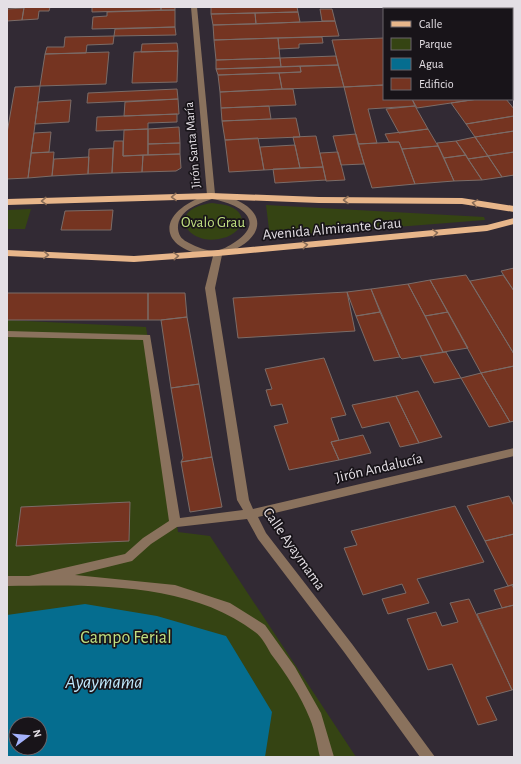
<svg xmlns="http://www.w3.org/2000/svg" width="521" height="764" font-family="'Alegreya Sans',sans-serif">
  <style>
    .built { fill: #3e3241 }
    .green { fill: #354413; fill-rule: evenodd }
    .water { fill: #056d8f; fill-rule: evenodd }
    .building { fill: #753421; stroke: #7b6c68 }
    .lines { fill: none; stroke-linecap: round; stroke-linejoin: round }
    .minor { fill: #8a725d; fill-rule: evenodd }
    .major { fill: #e8b68a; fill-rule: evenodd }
    .oneway { stroke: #8a6d57 }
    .labels { text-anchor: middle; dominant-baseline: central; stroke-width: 3.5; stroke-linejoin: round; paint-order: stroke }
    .far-street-label { font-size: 13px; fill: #e4dfe5; stroke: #181419 }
    .park-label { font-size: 15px; fill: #c0e081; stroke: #181419 }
    .street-label { font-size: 15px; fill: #e4dfe5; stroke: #181419 }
    .near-park-label { font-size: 18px; fill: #c0e081; stroke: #181419 }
    .near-water-label { font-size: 19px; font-style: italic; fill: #c0e9fd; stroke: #181419 }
  </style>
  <rect width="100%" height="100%" fill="#322a34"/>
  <path class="built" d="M460,7H514V46L512,44V9H467Z"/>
  <path class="green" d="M212,203C218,204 225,204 231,207C251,216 240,234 223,238C187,248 164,209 212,203Z
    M266,205L484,217L485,220L270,237Z
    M31,209L25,229H7V210Z
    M7,320L146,327L178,532L210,536L356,757H7ZM16,724H40V748H16Z"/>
  <path class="water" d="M85,604L157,616L226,636L272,712L265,757H7V615ZM16,724H40V748H16Z"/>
  <path class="building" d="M24,7H50L49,11H39L38,19L22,20Z
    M92,7H161V10L92,12Z
    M161,7H175V10H161Z
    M211,7H297L298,12L211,14Z
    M24,8L22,20L7,21V9Z
    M320,9H332L335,21H322Z
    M175,10V27L92,29L93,17L107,16V12Z
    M298,12L300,22L256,24L255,13Z
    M255,13L256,24L213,25L211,14Z
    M335,21L339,36L214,40L213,25Z
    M175,27L176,35L114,36L115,29Z
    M114,36L113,44L87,45L86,53L45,54L47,47H64L65,37Z
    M322,37L323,43L299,44V48L279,49L278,38Z
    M278,38L280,58L216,60L214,40Z
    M384,38V85L344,87L332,40Z
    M177,43L178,51L141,52L142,44Z
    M178,51L177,82L132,83L134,52Z
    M109,52L106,84L40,86L45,54Z
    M336,56L338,65L281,67L280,58Z
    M280,58L281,67L216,69V60Z
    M338,65L344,87L282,89L279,73L301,72L300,66Z
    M300,66L301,72L218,75L216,69Z
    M279,73L282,89L220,92L218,75Z
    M384,85V99H412L415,106L368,109L377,143L358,144L344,87Z
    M40,86L28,178L7,179V133L15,87Z
    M177,89L178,99L87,103L88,93Z
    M282,89H293L296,105L221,108L220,92Z
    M178,99L179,114L124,116L125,102Z
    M412,99H478L417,108Z
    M478,99H506L514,109V116L466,124L451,103Z
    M71,100L69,122L35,124L38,102Z
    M269,106L271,119L222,121L221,108Z
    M415,106L428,129L399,133L386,109Z
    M177,114V122L148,123V129L96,131L97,117Z
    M514,116V131L475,137L466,124Z
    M296,118L300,137L225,140L222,121Z
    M179,127L180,143L148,144V129Z
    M148,129V155L123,156L124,130Z
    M428,129L438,146L402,149L399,142H389L385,134Z
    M514,131V152L488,156L475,137Z
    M51,132L49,152L31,153L34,133Z
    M356,134L364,164L341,165L333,136Z
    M316,136L323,167L300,168L293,137Z
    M475,137L488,156L468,159L456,141Z
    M258,138L264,170L229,172L225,140Z
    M114,141H123V156L143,155L142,172L112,173Z
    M456,141L466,155L444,158L437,143Z
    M399,142L415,184L372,188L358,144Z
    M180,143V154L148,155V144Z
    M295,145L300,168L264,170L260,147Z
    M438,146L454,181L415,184L402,149Z
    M113,148L112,173L88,174L89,149Z
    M54,152L52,176L28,178L31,153Z
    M338,152L345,180L326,181L320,153Z
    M514,152V175L502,177L488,156Z
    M180,154L181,168L176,171L142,172L143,155Z
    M466,155L468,159L482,180L454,181L444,158Z
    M488,156L502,177L482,180L468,159Z
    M89,157L88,174L52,176L54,159Z
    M323,167L326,180L275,183L273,169Z
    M113,210L111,230H61L65,211Z
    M514,268V291L501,271Z
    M466,275L514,354V366L481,373L430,280Z
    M503,275L514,291V354L470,281Z
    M430,280L448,312L425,316L408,284Z
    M408,284L425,316L443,352L402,359L400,357L371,289Z
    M371,289L380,312L356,316L347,292Z
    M347,292L355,331L238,338L233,298Z
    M7,293H148V320H7Z
    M148,293H185L187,317L161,320H148Z
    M380,312L400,357L374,361L356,316Z
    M448,312L468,348L443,352L425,316Z
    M187,317L199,384L171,388L161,320Z
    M446,352L461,378L434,383L420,356Z
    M324,358L346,415L331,418L339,440L331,442L339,460L289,470L274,426L288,423L282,404L271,406L266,390L272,389L265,369Z
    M514,366V421L510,422L481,373Z
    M481,373L510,422L489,427L461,378Z
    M199,384L212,457L181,462L183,458L171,388Z
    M418,391L440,434L442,437L419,443L396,396Z
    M396,396L419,443L400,447L389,422L362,428L352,405Z
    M363,435L371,453L339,460L331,442Z
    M212,457L222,507L190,512L181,462Z
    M509,496L514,506V534L485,541L467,506Z
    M130,502L129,541L16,546L21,507Z
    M455,506L484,562L417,579L429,603L388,614L382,599L406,593L402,584L363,595L344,548L357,545L351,531Z
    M514,534V584L508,586L485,541Z
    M512,585L514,589V605L502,608L494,590Z
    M469,599L512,690L486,697L497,720L478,725L452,664L428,670L407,619L436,612L442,626L458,622L450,603Z
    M514,605V689L512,690L477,614Z"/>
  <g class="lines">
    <path class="minor" d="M191,7H197L215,194C267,203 273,237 222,255L215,288L249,500L253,509L514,448V456L258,517L266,533L352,644L435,757H420L344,652L258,539L247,519L177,527L151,544L132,561L75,575L175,585L230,603L265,625L295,667L321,713L334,757H320C317,745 315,731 310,719C301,696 286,674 271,654C267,647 262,637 255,632C189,581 87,585 7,586V576H29L125,554L143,538L169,521L143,340L7,337V331L150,335L180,518L243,510L237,500L205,288L213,256C158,251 154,213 207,195ZM212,199C236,203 269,219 235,242C229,246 222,250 215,251C206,251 197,247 189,243C183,240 179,237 178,229C177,211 197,204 212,199Z
      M444,7H451L452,9H445Z
      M473,7H480L481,9H474Z
      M512,80H514V86H512Z"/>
    <path class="major" d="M211,193L319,197L462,198L514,206V212L462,204L319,203L211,199L7,205V199Z
      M514,218V224L487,231L218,256L134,262L7,256V250L134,256L218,250L487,225Z"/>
  </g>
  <defs><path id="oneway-chevron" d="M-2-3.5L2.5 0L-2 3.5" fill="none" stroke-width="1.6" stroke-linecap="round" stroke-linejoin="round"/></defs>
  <g class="oneway">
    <use href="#oneway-chevron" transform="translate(174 197) rotate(178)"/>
    <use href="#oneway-chevron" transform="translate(346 200) rotate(-180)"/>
    <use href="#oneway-chevron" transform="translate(44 201) rotate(178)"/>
    <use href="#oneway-chevron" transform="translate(475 203) rotate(-171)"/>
    <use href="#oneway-chevron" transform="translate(435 233) rotate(-5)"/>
    <use href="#oneway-chevron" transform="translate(305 245) rotate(-5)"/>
    <use href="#oneway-chevron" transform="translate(46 255) rotate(3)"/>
    <use href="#oneway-chevron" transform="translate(176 256) rotate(-4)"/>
  </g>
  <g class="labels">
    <g class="far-street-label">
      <text transform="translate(193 145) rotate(-95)">Jirón Santa María</text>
    </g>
    <g class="park-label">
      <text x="213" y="222">Ovalo Grau</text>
    </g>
    <g class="street-label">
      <text transform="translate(332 229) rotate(-5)">Avenida Almirante Grau</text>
      <text transform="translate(379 468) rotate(-13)">Jirón Andalucía</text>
      <text transform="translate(294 549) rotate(55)">Calle Ayaymama</text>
    </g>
    <g class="near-park-label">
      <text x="126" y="638">Campo Ferial</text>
    </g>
    <g class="near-water-label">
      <text x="104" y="682">Ayaymama</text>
    </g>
  </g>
  <rect width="521" height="764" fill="none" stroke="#e4dfe5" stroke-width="16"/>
  <rect x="383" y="8" width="130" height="92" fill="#181419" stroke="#6a656b"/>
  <rect x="391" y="21" width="20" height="6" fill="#e8b68a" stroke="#6a656b"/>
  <text x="419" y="28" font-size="12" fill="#e4dfe5">Calle</text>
  <rect x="391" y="38" width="20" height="12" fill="#354413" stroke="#6a656b"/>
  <text x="419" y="48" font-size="12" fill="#e4dfe5">Parque</text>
  <rect x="391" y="58" width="20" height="12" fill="#056d8f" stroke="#6a656b"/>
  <text x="419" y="68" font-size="12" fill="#e4dfe5">Agua</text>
  <rect x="391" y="78" width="20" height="12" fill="#753421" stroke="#6a656b"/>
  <text x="419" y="88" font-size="12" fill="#e4dfe5">Edificio</text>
  <g transform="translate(28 736) rotate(74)"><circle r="19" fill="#181419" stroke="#6a656b"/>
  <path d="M0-3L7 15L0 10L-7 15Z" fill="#a4b2fc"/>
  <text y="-6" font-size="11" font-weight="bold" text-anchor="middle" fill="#e4dfe5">N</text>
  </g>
</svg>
